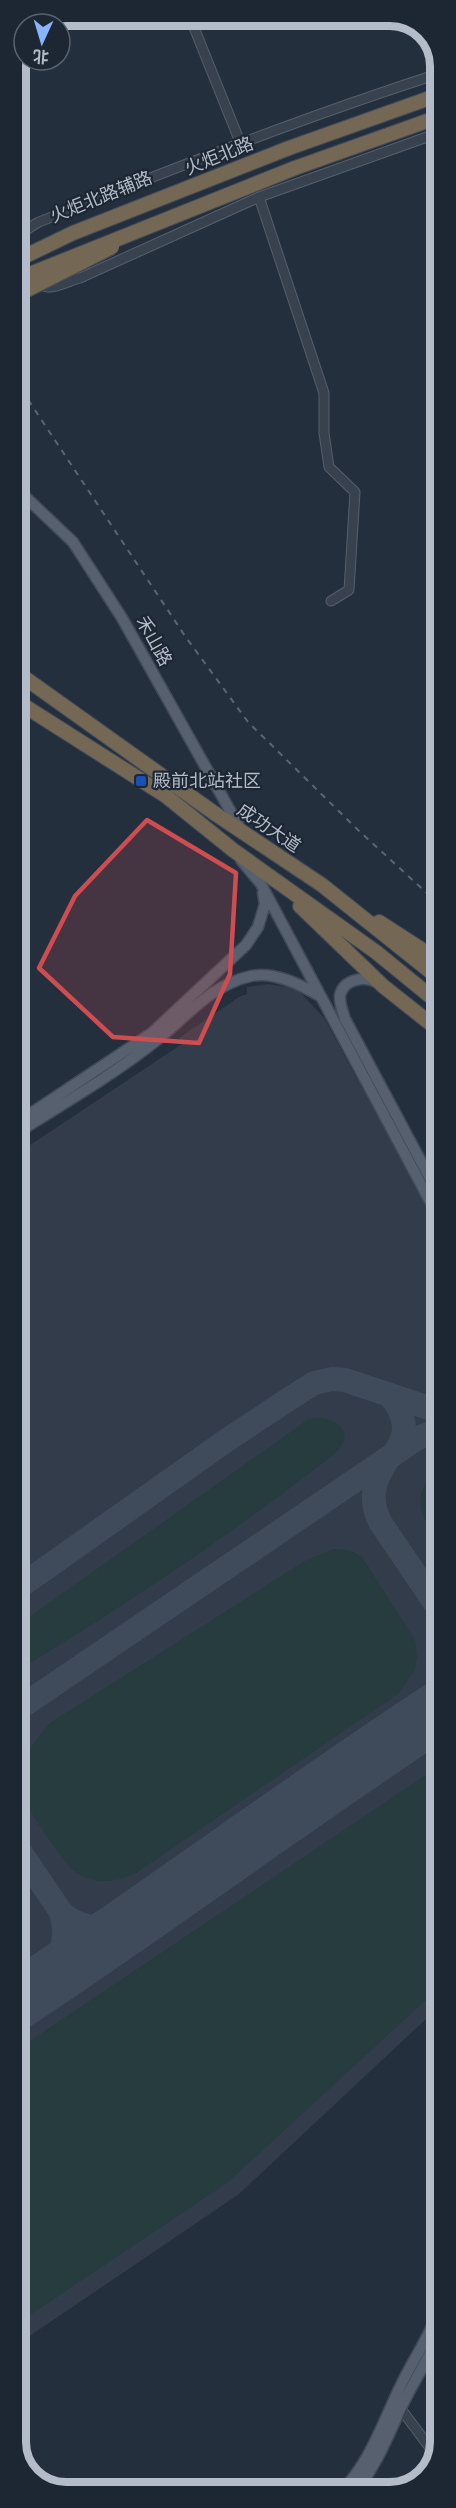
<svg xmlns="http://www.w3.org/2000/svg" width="456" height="2508" font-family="Helvetica,'Noto Sans SC',sans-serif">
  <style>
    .airport { fill: #323c4b }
    .green { fill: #263c3f }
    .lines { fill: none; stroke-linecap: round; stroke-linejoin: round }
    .taxiway { stroke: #3f4a5a; stroke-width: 24 }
    .runway { stroke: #3f4a5a; stroke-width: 58 }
    .minor-casing { stroke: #565f6c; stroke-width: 11 }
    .major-casing { stroke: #414a57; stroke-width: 13 }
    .highway-casing { stroke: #434c59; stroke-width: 16 }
    .minor { stroke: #38414e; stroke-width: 9 }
    .major { stroke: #56606e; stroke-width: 10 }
    .highway { stroke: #746855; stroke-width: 14 }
    .rail { stroke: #5a6575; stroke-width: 2; stroke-dasharray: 6 6; stroke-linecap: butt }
    .highway-bridge-casing { stroke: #434c59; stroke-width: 16; stroke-linecap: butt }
    .highway-bridge { stroke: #746855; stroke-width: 14 }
    .marked { fill: #ce4d50; fill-opacity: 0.2; stroke: #ce4d50; stroke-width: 4.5; stroke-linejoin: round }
    .transit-dot { fill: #1a4fb4; stroke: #1d2633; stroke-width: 2 }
    .labels { text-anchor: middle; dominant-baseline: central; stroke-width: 4.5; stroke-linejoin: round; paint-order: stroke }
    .street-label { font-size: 18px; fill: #b4bcc9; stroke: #1d2633 }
    .poi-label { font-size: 18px; fill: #b4bcc9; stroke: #1d2633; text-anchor: start }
    .rim { fill: none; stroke: #b4bcc9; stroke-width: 8 }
  </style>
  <rect width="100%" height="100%" fill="#242f3e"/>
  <path class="airport" d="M269,984L297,989L324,1018L441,1233V2005L239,2194L15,2346V1155L182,1044L179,1038L239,997L247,994V987Z"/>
  <path class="green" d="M322,1418C347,1423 352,1439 333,1455C232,1534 125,1606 15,1672V1627L309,1419Z
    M441,1467V1547C421,1517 407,1494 441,1467Z
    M333,1549L349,1550L362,1557L415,1640L417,1656L415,1670L398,1694L136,1873C115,1882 95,1886 74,1871C66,1865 33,1817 28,1807C24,1797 19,1780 21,1770C25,1752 39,1737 50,1723L305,1561Z
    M441,1765V1986L227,2183L15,2325V2051Z"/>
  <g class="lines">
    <path class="taxiway" d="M388,1394C406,1413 410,1434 393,1455
      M387,1461C373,1481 369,1500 380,1522L441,1612
      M15,1590L227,1440L286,1401L314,1383L332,1379L345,1380L441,1412
      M15,1711L416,1439L441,1428
      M392,1741L441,1708
      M15,1844L61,1912
      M47,1981C62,1961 68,1937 61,1912C82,1932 111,1930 137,1921"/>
    <path class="runway" d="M15,2002C159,1907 297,1803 441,1709"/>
    <defs>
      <path id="minor" d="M189,15L240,142
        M441,73C304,117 172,169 39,222C34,225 27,228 24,233C13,254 25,283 48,287C57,288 71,280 80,278L259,197L441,132
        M259,197L324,393V433L329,467L355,492L349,590L331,601
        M401,2409L436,2456"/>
      <path id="major" d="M15,487L73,542L122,618L241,830
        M241,860L261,884L441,1222
        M376,982C364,976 344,979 340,995C339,1003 343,1012 345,1019L441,1199
        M15,1124L152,1033L246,945L258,927L265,904L263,893
        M15,1134C63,1104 113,1075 157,1040C187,1016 211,985 251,976C274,971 301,985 320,996
        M340,2493C372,2461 384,2418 404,2379C417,2353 436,2327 441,2298
        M354,2493C376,2467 387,2438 401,2408C413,2382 430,2357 441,2330"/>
      <path id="highway" d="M289,148L441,94
        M295,168L441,116
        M15,671L217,815L322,885L441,980
        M15,700L166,796L233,850L376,952L441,1005
        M300,906L383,986L441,1032
        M379,922L441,962"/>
    </defs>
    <use href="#minor" class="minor-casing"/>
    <use href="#major" class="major-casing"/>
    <use href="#highway" class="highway-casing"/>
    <use href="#minor" class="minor"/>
    <use href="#major" class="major"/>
    <use href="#highway" class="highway"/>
    <path class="rail" d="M15,380L185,636L248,722L358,830L441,906"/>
    <defs>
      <path id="highway-bridge" d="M15,261L73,233L289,148
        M15,280L295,168
        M15,296L112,247"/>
    </defs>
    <use href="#highway-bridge" class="highway-bridge-casing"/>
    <use href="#highway-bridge" class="highway-bridge"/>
  </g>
  <path class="marked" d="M147,820L236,873L230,974L199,1043L113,1037L39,968L75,896Z"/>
  <rect class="transit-dot" x="135" y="775" width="12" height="12" rx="3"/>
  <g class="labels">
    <g class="street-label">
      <text transform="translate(219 156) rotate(-22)">火炬北路</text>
      <text transform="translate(101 197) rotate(-22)">火炬北路辅路</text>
      <text transform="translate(154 641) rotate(61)">禾山路</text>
      <text transform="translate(269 828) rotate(34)">成功大道</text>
    </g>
    <g class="poi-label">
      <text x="153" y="781">殿前北站社区</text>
    </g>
  </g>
  <path d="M0 0H456V2508H0ZM66 26H390A40 40 0 0 1 430 66V2442A40 40 0 0 1 390 2482H66A40 40 0 0 1 26 2442V66A40 40 0 0 1 66 26Z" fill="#1d2633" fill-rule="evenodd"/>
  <path class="rim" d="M66 26H390A40 40 0 0 1 430 66V2442A40 40 0 0 1 390 2482H66A40 40 0 0 1 26 2442V66A40 40 0 0 1 66 26Z"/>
  <g transform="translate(42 42) rotate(184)"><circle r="28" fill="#1d2633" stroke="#59626f" stroke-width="1.5"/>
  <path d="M0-4.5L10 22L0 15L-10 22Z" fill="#8ab4f8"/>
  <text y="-9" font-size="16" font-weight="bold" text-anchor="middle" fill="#b4bcc9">北</text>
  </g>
</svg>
